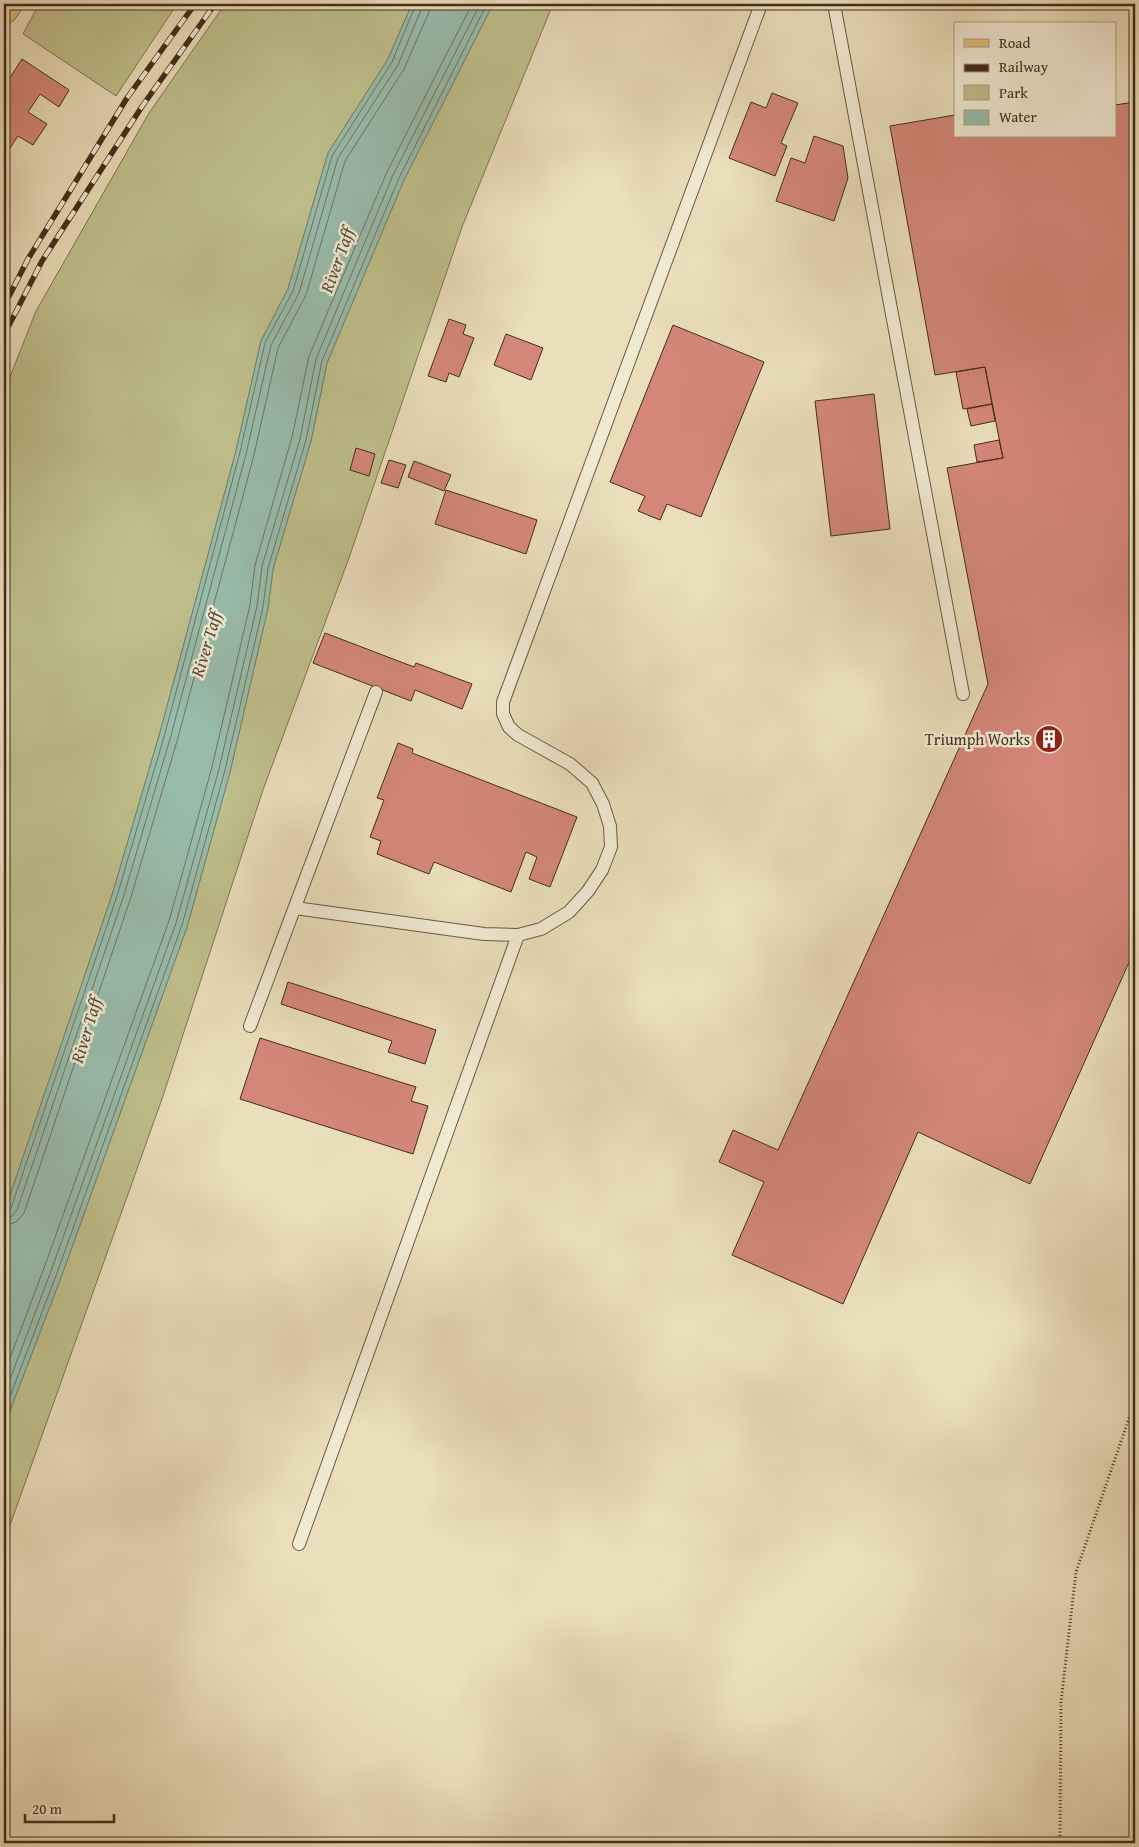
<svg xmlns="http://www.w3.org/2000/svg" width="1139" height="1847" font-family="'Gentium Book Plus',serif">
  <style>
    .green { fill: #bfbf8b; stroke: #807652 }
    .water { fill: #98bcab; stroke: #768371 }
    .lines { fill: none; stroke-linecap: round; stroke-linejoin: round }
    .shore { stroke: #6d7562; stroke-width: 1 }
    .building { fill: #d48779; stroke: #422e1a }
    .service-casing { stroke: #6c5a42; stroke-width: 14 }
    .primary-casing { stroke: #422e1a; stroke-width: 29 }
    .path { stroke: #422e1a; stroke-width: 3; stroke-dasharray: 1 2.5; stroke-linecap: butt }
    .service { stroke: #f1ead3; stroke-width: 12 }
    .primary { stroke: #e5bf7e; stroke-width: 28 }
    .rail-casing { stroke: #422e1a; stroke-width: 5.5 }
    .rail { stroke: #f1ead3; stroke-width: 4; stroke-dasharray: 11; stroke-linecap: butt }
    .labels { text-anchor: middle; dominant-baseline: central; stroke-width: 5; stroke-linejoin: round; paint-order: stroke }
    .poi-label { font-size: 16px; fill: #422e1a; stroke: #f1ead3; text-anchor: end }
    .water-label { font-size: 18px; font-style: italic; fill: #534a37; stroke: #f1ead3 }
  </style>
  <rect width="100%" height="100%" fill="#eadebb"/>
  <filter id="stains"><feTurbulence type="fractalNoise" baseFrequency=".004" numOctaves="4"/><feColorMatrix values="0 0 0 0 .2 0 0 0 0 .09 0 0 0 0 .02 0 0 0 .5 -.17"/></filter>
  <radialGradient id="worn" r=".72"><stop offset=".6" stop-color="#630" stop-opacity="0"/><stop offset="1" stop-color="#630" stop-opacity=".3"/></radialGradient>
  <path class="green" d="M39,4H177L116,96L23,34Z
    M225,4H412L388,59L328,153L288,289L261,341L236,451L159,736L112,895L4,1213V392L36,311L149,113Z
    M493,4H553L462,227L349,558L263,790L163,1096L4,1542V1426L62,1275L187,927L230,772L268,608L273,569L311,441L327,363L404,180Z"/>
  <path class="water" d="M412,4H493L404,180L327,363L311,441L273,569L268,608L230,772L187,927L62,1275L4,1426V1213L112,895L159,736L236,451L261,341L288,289L328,153L388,59Z"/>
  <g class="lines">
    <path class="shore" d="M4,1212L8,1211L11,1208L117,896L164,737L240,452L265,343L293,291L332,156L392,62L416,4
      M4,1218L11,1217L17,1210L123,898L170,739L246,454L271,345L299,293L338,158L398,65L421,10L422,4
      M4,1226L16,1222L24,1213L130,900L177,741L254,455L278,348L306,295L345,161L404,69L429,12L430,4
      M4,1374L44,1268L169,921L212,767L250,605L255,565L292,437L309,356L387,172L472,4
      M4,1395L51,1271L176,923L219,769L257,606L262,566L300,439L316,359L393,175L480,4
      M4,1412L57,1273L182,925L225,770L263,607L268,568L306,440L322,361L399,178L487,4"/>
  </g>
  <path class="building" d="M22,59L69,90L59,107L40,94L28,112L47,124L33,145L18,136L4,157V87Z
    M772,93L798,103L781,143L787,146L775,176L729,158L751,102L766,108Z
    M1135,102V949L1030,1184L918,1132L843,1304L732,1255L764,1182L719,1162L733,1130L778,1150L988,684L947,468L1003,458L985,367L935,375L890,126L955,115V136H1115V105Z
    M814,136L843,146L848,178L834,221L776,201L791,158L805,163Z
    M449,319L466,325L463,334L474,338L459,377L449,373L446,382L428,376Z
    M673,325L764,362L701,517L667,504L660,520L638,511L645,496L610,482Z
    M506,334L543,348L531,380L494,365Z
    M985,367L992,404L963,409L956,372Z
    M874,394L890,529L831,536L815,401Z
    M992,404L995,421L971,426L967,409Z
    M999,440L1003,458L977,462L974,445Z
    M356,448L375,454L369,476L350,470Z
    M389,460L406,465L398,488L381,483Z
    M414,461L451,475L444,491L408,477Z
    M446,490L537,520L526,554L435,524Z
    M325,633L414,667L416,663L472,684L462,709L415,690L411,701L313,663Z
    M398,743L413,749L412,753L577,817L550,887L529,879L537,857L526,852L511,892L434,862L429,874L377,854L381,841L370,837L384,800L377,798Z
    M288,982L436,1030L425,1064L388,1052L392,1041L281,1004Z
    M260,1038L416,1087L411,1101L428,1106L413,1154L240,1099Z"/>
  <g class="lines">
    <defs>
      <path id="service" d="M834,4L963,694
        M295,908L484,934L518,935L541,929L569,912L588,891L602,870L611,847L610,826L603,804L592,783L570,764L518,735L509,727L503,714V702L761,4
        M250,1026L376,692
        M299,1544L518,935"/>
      <path id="primary" d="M4,10L8,4"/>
    </defs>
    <use href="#service" class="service-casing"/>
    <use href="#primary" class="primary-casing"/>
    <path class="path" d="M1060,1843L1061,1702L1076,1572L1135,1401"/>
    <use href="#service" class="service"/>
    <use href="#primary" class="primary"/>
    <defs>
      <path id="rail" d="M4,306L28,259L127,98L195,4
        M4,335L42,261L143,105L215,4"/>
    </defs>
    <use href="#rail" class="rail-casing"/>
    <use href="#rail" class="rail"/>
  </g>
  <defs>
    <symbol id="building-disc" viewBox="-11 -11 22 22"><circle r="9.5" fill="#8f2418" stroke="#f1ead3"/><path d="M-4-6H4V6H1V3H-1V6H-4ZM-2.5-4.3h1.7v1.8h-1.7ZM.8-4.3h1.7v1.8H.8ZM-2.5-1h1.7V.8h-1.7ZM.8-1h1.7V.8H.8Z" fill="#fff"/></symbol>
  </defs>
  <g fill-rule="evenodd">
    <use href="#building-disc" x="1033" y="723" width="32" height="32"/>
  </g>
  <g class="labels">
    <g class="poi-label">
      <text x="1030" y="739">Triumph Works</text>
    </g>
    <g class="water-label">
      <text transform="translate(337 260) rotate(-70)">River Taff</text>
      <text transform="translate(206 644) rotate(-73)">River Taff</text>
      <text transform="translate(86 1030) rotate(-73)">River Taff</text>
    </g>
  </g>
  <rect width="1139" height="1847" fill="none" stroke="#eadebb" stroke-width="20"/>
  <rect x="5" y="5" width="1129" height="1837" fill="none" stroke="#422e1a" stroke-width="2.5"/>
  <rect x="10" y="10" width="1119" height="1827" fill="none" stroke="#422e1a"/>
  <rect x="954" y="22" width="162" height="115" fill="#f1ead3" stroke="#ab9f89"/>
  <rect x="964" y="39" width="25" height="8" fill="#e5bf7e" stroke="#ab9f89"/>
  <text x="999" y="48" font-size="15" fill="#422e1a">Road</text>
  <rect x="964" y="64" width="25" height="8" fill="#422e1a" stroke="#ab9f89"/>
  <text x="999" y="72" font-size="15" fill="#422e1a">Railway</text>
  <rect x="964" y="85" width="25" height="15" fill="#bfbf8b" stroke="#ab9f89"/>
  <text x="999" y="98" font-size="15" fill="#422e1a">Park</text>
  <rect x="964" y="110" width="25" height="15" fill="#98bcab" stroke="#ab9f89"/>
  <text x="999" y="122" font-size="15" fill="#422e1a">Water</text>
  <path d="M25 1814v8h89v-8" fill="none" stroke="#422e1a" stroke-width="2.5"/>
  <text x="32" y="1814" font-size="15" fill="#422e1a" stroke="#f1ead3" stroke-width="4" paint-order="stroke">20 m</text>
  <rect width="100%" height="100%" filter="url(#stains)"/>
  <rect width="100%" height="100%" fill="url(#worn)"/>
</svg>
